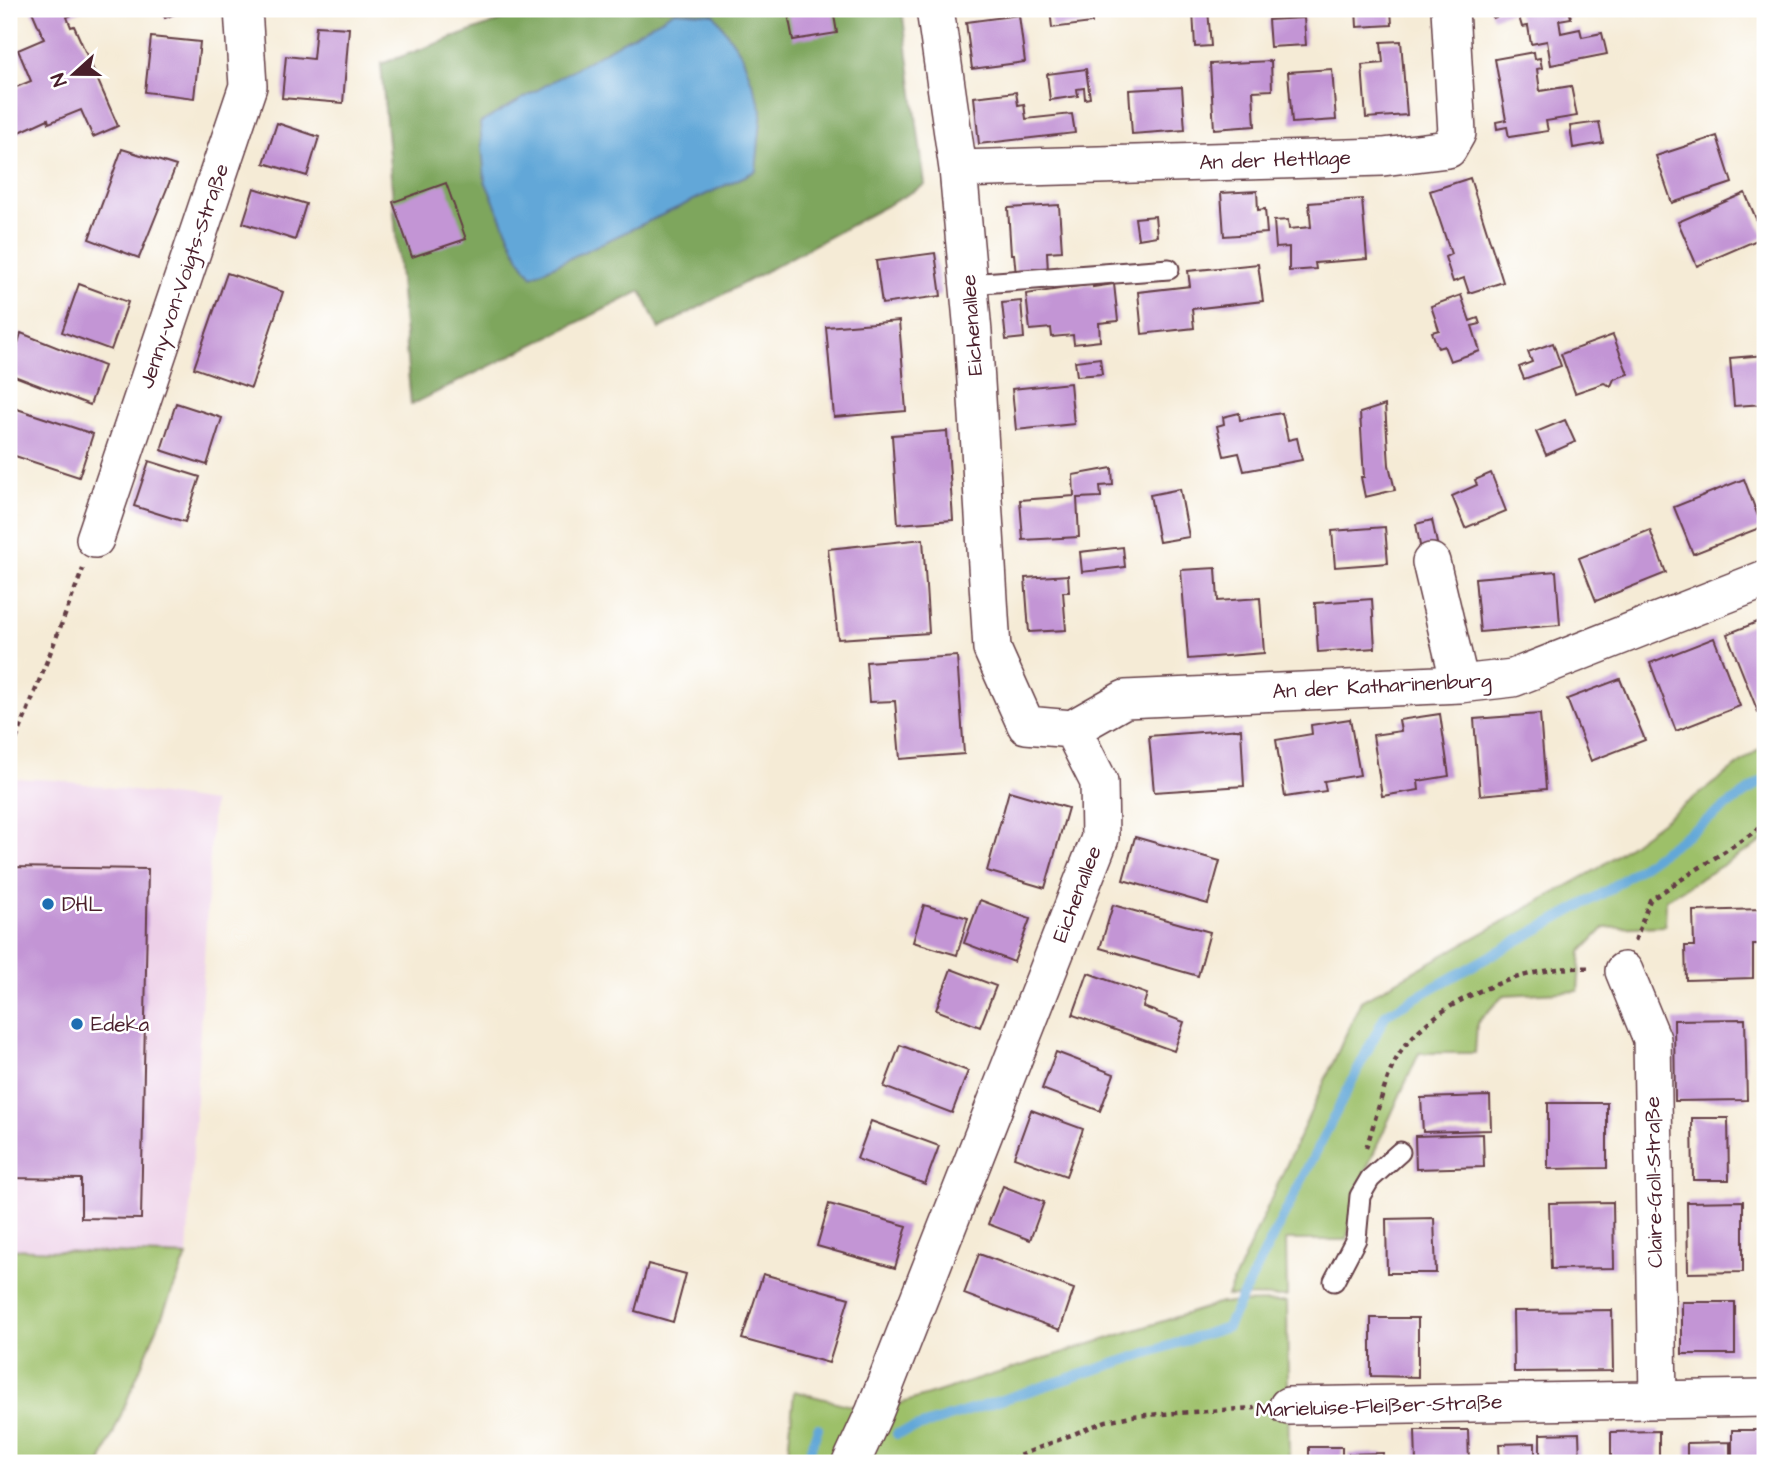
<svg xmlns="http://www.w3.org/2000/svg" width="1774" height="1472" font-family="'Architects Daughter',sans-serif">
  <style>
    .built { fill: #edd0e8 }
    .green { fill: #9dc069; stroke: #74704a; stroke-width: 2 }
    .forest { fill: #7ea65d; stroke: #646244; stroke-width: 2 }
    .water { fill: #62a7d8; stroke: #566382; stroke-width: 2 }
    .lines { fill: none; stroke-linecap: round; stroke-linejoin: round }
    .stream { stroke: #62a7d8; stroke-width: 10 }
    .building { fill: #c395d5 }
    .service-casing { stroke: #643e45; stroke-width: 23 }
    .minor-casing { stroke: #643e45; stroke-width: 40 }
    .path { stroke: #643e45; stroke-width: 4.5; stroke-dasharray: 5 5; stroke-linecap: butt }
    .service { stroke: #fff; stroke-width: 19 }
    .minor { stroke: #fff; stroke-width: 37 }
    .poi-dot { fill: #1f6fb2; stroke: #fff; stroke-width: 2.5 }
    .labels { text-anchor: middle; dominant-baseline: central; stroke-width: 5; stroke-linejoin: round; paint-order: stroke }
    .street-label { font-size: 21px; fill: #4a1f2b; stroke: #fff }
    .poi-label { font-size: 21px; fill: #4a1f2b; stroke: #fff; text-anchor: start }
  </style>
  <rect width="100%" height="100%" fill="#fff"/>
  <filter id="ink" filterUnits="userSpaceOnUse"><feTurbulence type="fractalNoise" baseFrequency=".0143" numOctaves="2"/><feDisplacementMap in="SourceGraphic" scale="14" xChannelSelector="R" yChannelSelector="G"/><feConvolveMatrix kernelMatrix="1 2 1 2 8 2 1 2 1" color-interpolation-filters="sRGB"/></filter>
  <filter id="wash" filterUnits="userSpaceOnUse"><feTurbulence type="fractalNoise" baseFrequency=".00686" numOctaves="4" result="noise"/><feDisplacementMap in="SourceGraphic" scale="28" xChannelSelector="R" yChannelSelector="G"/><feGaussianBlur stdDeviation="1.57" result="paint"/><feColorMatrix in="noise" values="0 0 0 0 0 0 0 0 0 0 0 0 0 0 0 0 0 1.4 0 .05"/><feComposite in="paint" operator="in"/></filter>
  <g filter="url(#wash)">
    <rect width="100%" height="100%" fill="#f5ebd6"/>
    <path class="built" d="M9,778L56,780L213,802L187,1256L9,1249Z"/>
    <path class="green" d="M1765,745V840L1666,899L1665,926L1604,928L1581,952L1578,991L1504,995L1477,1023L1475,1053H1419L1355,1194L1347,1240H1286L1287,1297L1227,1296L1361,1001L1599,868Z
      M9,1249L187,1256L101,1463H9Z
      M1287,1302L1289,1463H787L794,1391L874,1412L1221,1303Z"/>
    <path class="forest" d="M532,9H902L925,185L659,329L641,291L411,405L381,64Z"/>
    <path class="water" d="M675,11L714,14L742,55L762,110L756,171L532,276L519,258L485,181L480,123Z
      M1238,1453L1262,1456L1265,1463H1212Z"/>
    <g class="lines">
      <path class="stream" d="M897,1434L1227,1327L1386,1014L1607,891L1765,779
        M806,1463L818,1428"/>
    </g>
    <g id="blocks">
      <path class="building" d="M31,9H85L67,17L71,27L74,26L118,126L93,137L81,110L49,123L48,119L9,137V90L31,81L18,50L44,39Z
        M161,9H187L165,18Z
        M787,9H833L837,33L793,40Z
        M1050,9H1091L1092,23L1052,28Z
        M1356,9H1391L1392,25L1357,27Z
        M1490,9H1569L1571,18L1559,20L1561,33L1580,29L1582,37L1602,33L1607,54L1551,65L1547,41L1531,44L1528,26L1522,27L1517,10L1493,18Z
        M1208,10L1211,46L1195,47L1193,11Z
        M1019,15L1025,62L972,69L966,22Z
        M1304,18L1306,45L1270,47L1268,20Z
        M316,26L349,28L343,103L282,98L286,56L313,59Z
        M151,37L200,42L194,98L145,92Z
        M1401,41L1407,115L1366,118L1362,65L1383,63L1381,42Z
        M1534,52L1535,59L1540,58L1542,68L1537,69L1540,91L1571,86L1577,116L1546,121L1548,131L1509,137L1507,127L1497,129L1496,122L1506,120L1495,59Z
        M1271,61L1272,90L1253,91L1255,126L1214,129L1210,64Z
        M1086,69L1090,98L1085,99L1084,88L1077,89L1078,96L1050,100L1047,74Z
        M1332,69L1336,120L1292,123L1288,72Z
        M1182,87L1185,130L1132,134L1129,90Z
        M1016,92L1018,105L1024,104L1026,119L1072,114L1075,133L979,144L974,97Z
        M1599,122L1603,143L1573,148L1570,126Z
        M277,123L319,137L307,176L264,163Z
        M1717,136L1732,183L1672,203L1656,156Z
        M122,149L176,166L139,258L89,239Z
        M1470,178L1503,282L1469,293L1464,278L1453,282L1445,257L1451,254L1430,191Z
        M446,183L466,239L412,257L393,202Z
        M254,188L306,204L295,240L243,223Z
        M1257,191L1258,210L1265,209L1267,233L1224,236L1221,193Z
        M1745,193L1764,237L1697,266L1678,222Z
        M1362,199L1367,259L1315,263L1316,269L1289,271V247L1276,248L1274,221L1288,220L1289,229L1311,227L1309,203Z
        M1059,205L1062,251L1047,252L1048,272L1016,275L1014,254H1011L1008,208Z
        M1155,216L1157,236L1138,239L1135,218Z
        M935,253L941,296L882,304L876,261Z
        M1258,264L1263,301L1192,309L1194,328L1142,334L1138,292L1190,286L1188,271Z
        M227,273L283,292L251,388L194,368Z
        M79,284L128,302L111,350L62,332Z
        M1093,284V287L1114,284L1118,321L1099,323L1100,341L1074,344L1073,335L1052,337L1051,328L1030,330L1026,294Z
        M1461,295L1470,321L1478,318L1480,324L1472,326L1480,351L1450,361L1444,346L1438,348L1432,332L1439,330L1431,306Z
        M1021,301L1024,338L1006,340L1002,303Z
        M899,321L906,411L834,417L826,327Z
        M21,333L104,366L90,405L9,374Z
        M1613,335L1628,374L1614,379L1611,386L1604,383L1575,393L1561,354Z
        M1553,343L1561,366L1524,379L1519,367L1532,362L1528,352Z
        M1765,355V404L1734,406L1730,358Z
        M1100,358L1102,374L1077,376L1075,361Z
        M1070,383L1074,424L1016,430L1012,389Z
        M176,403L222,418L207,465L161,450Z
        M1385,405L1389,465L1395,490L1365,497L1361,477H1364L1360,413Z
        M14,408L93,434L79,477L9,454V424Z
        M1239,413L1240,420L1282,413L1288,440L1297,438L1302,460L1244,471L1239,453L1224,456L1217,426L1224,424L1223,417Z
        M1565,420L1575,442L1546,455L1536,432Z
        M947,431L953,520L898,524L892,435Z
        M149,461L200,477L185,522L134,506Z
        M1112,468L1113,485L1100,486L1101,497L1077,498L1079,537L1023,540L1020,500L1074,496L1073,475Z
        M1491,473L1506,511L1465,528L1452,496L1477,485L1475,480Z
        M1744,479L1762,527L1693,554L1674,507Z
        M1180,489L1189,537L1159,542L1150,495Z
        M1432,520L1438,548L1421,551L1416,524Z
        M1385,527L1388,563L1335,567L1332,531Z
        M1650,530L1666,573L1596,601L1579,558Z
        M923,539L929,633L838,639L828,549Z
        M1123,547L1125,567L1082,572L1080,552Z
        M1216,568L1218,601L1260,598L1264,653L1188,659L1181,570Z
        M1556,571L1560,625L1480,632L1475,578Z
        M1068,575L1069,592H1063L1066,630L1029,632L1025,578Z
        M1372,599L1375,648L1318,652L1315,603Z
        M1765,619V709L1758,712L1727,634Z
        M1714,638L1740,706L1676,731L1650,663Z
        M957,656L964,754L900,759L895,701L869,702L866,662Z
        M1620,679L1645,740L1591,761L1567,699Z
        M1440,714L1449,776L1418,781L1419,790L1382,796L1373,735L1401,731L1399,720Z
        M1540,714L1546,789L1480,795L1474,719Z
        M1350,719L1360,775L1324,781L1326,791L1285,797L1276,740L1312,734L1311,725Z
        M1241,729L1244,786L1154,792L1149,736Z
        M1009,791L1068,808L1045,888L987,871Z
        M1135,837L1220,861L1208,904L1123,880Z
        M9,867L148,869L141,1219L81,1218V1179L9,1178Z
        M980,900L1030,919L1014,962L964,943Z
        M924,905L968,918L957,955L913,942Z
        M1113,905L1210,932L1198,976L1100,948Z
        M1762,909L1763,944H1753V978L1686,980L1685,946H1694L1693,911Z
        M951,969L996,986L980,1027L936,1010Z
        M1088,973L1147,994L1143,1007L1184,1022L1174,1051L1073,1015Z
        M1745,1019L1747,1100L1675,1101L1674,1020Z
        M900,1045L968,1071L952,1113L884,1087Z
        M1056,1052L1114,1074L1100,1111L1042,1089Z
        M1490,1096L1491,1130L1423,1132L1421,1098Z
        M1548,1103H1607V1168L1548,1169Z
        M1031,1110L1083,1129L1066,1176L1014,1157Z
        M1692,1118H1728L1729,1180H1693Z
        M871,1121L939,1146L925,1184L857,1159Z
        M1483,1134L1484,1167L1416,1169L1415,1136Z
        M1003,1186L1044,1202L1030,1240L988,1224Z
        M1743,1201V1272L1688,1273L1687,1202Z
        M1613,1202L1614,1268L1551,1269L1549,1203Z
        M829,1204L907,1226L895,1268L817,1246Z
        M1434,1218L1436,1273H1387L1386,1219Z
        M979,1254L1074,1289L1060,1330L964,1294Z
        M648,1264L686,1274L673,1322L635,1311Z
        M763,1274L849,1298L829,1363L742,1339Z
        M1682,1302H1735V1354H1682Z
        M1612,1310L1613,1371L1514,1372L1513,1311Z
        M1371,1318H1418V1377L1371,1376Z
        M1415,1430H1468L1469,1463H1416Z
        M1732,1430H1765V1463H1732Z
        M1659,1431V1463H1611V1432Z
        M1579,1433L1580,1463H1540V1434Z
        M1730,1442V1463H1687V1443Z
        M1535,1443V1463H1500L1499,1444Z
        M1309,1447H1342V1463H1309Z
        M1383,1453V1463H1349V1454Z"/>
    </g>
  </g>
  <g filter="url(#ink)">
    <use href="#blocks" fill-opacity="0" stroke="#643e45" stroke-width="2"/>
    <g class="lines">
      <defs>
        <path id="service" d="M969,284L1169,269
          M1334,1281L1356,1239L1360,1196L1370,1179L1400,1152"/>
        <path id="minor" d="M958,169L1383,157L1448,149L1457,133L1450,9
          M95,539L248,86L243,9
          M1431,562L1460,684
          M1072,729L1125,699L1460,684L1513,678L1765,579
          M1624,971L1652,1039L1658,1399
          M1288,1406L1765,1398
          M851,1463L874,1413L1100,838L1099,782L1072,729L1026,725L992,649L973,332L958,169L935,9"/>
      </defs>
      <use href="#service" class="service-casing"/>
      <use href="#minor" class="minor-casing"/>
      <path class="path" d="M9,758L83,569
        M1635,941L1650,900L1765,825
        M1366,1148C1375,1123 1385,1077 1398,1056C1432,1000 1527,964 1591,968
        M1001,1463L1106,1421L1131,1416L1255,1408"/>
      <use href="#service" class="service"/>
      <use href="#minor" class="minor"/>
    </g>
  </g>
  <g class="poi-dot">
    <circle cx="48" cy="904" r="7"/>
    <circle cx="77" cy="1024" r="7"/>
  </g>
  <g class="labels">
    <g class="street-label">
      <text transform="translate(1275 160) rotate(-2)">An der Hettlage</text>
      <text transform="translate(184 276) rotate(-71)">Jenny-von-Voigts-Straße</text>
      <text transform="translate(972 325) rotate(-94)">Eichenallee</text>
      <text transform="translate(1382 686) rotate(-3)">An der Katharinenburg</text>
      <text transform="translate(1077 894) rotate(-69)">Eichenallee</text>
      <text transform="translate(1654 1182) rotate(-91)">Claire-Goll-Straße</text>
      <text transform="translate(1379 1406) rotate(-2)">Marieluise-Fleißer-Straße</text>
    </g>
    <g class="poi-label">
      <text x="62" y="904">DHL</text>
      <text x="91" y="1024">Edeka</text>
    </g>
  </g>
  <rect width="1774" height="1472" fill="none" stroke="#fff" stroke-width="35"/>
  <g transform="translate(74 74) rotate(249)" stroke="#ffffff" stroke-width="5" paint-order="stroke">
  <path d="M0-5L12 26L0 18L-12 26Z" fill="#4a1f2b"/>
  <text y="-10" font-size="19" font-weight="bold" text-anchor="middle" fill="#4a1f2b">N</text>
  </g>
</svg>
